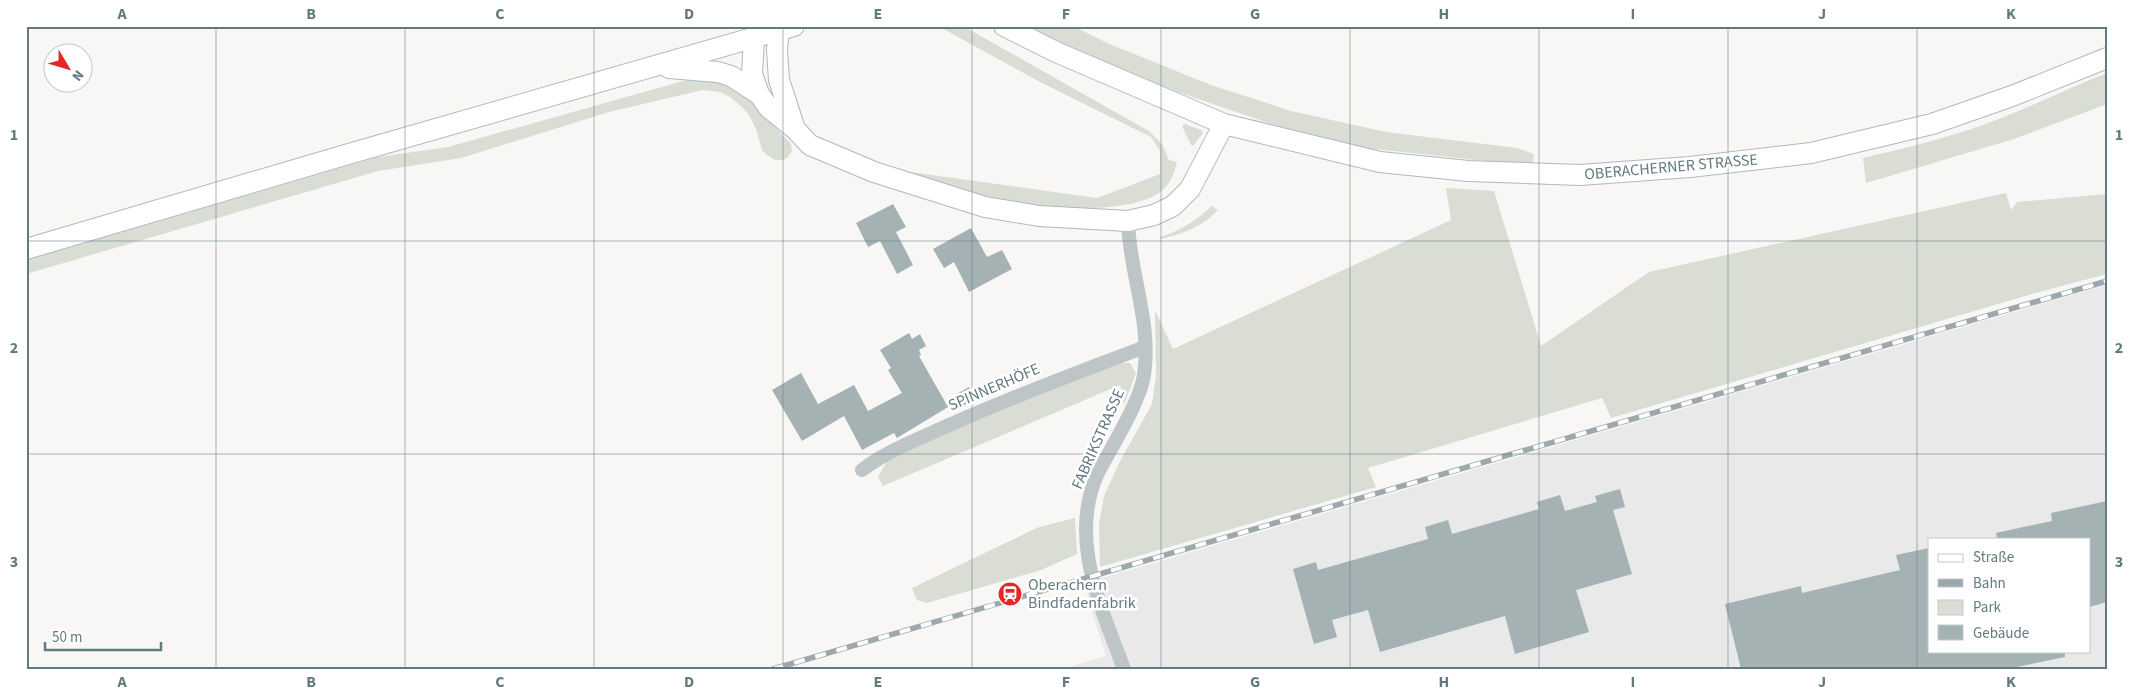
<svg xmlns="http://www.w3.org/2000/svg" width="2133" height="695" font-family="'Source Sans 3',sans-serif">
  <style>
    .built { fill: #e8e9e8; fill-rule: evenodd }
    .green { fill: #d9ddd4 }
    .building { fill: #a5b2b4 }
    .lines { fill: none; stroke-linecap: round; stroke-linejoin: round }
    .secondary-casing { stroke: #b0b9bc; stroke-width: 22 }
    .street { stroke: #bec5c7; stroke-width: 14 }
    .secondary { stroke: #fff; stroke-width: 20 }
    .rail-casing { stroke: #9da8ac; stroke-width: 5.5 }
    .rail { stroke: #fff; stroke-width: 4; stroke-dasharray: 11; stroke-linecap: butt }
    .grid { fill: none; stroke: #627a80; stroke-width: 1; stroke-opacity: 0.55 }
    .labels { text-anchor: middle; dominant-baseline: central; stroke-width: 5; stroke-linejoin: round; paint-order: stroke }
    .street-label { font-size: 16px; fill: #627a80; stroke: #fff }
    .poi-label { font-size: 16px; fill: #627a80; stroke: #fff; text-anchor: start }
    .neatline { fill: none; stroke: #627a80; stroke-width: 2 }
    .grid-label { font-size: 16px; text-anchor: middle; font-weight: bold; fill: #627a80 }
  </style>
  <rect width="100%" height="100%" fill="#f8f7f5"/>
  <path class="built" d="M2107,285V669H1063L1106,656L1090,606L1085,583ZM1929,539H2089V651H1929Z"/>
  <path class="green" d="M938,26H963L1149,131L1162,144L1169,160L1177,162C1174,172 1172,181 1164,189C1136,216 1040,209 1003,202C965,194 927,180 889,169L1097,198L1160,174V151L1151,137L1040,82Z
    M1027,26H1073L1107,43L1211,85L1291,111L1386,132L1517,148L1534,154L1532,166L1366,148L1280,127L1178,92L1070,50Z
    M2107,73V104L2014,139L1866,183L1863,158C1901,149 1939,140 1977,127C2021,112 2063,90 2107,73Z
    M703,79L720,80L745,93L791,144L792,151L788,157L783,160H775L767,155L762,150L756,129L749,115L742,107L730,97L720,92L703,90L609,112L461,158L378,171L26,274V260L378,157L448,147L683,81Z
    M1185,124L1201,130L1203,133L1193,146L1191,145L1182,126Z
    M1446,188L1494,191L1541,346L1649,272L2006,193L2011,210L2017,202L2107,194V274L2032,294L1611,418L1602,398L1368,468L1376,487L1100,567L1099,524L1104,496L1119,463L1152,404L1156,376L1155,310L1173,349L1451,220Z
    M1212,206L1218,210C1202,227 1183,234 1160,239V237C1181,231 1196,220 1212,206Z
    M1120,363H1130L1136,373L1124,405L1120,385L883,486L878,477L889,458L1083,374Z
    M1075,518L1077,554L1041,570L927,603L917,600L912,588L1039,527Z"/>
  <path class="building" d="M893,204L906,227L896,232L913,265L897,274L880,241L868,247L856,223Z
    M971,228L987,257L1002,250L1012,269L969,292L954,262L944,268L933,249Z
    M909,333L912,339L920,334L926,346L919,350L921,355L919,356L948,407L897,438L894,433L862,450L844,416L802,441L772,390L801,373L818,404L854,385L868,411L902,393L888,370L891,368L880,350Z
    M969,387L975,399L961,407L955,395Z
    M1620,489L1625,507L1613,510L1632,574L1576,590L1589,632L1515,654L1505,616L1380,652L1368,610L1332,620L1337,637L1314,644L1293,569L1316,562L1318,570L1428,539L1425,527L1448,520L1452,534L1539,509L1537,502L1560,495L1565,511L1597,502L1595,496Z
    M2107,501V602L2089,607V539H1997L1996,533L2052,521L2051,513Z
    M1929,548V651H2065V657L2007,669H1741L1725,604L1801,586L1802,593L1900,570L1896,555Z"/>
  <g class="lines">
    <defs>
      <path id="secondary" d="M1004,26L1056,52L1224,124L1380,162L1468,171L1580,175L1690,167L1811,153L1932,124L2012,96L2107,58
        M779,30L777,50L779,80L795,129
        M754,38L752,74L759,94L769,108L795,129L810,145L874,172L985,207L1039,216L1128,221L1154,215L1173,206L1190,189L1224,124
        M669,68L718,72L731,76L759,94
        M26,249L352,153L794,26"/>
    </defs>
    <use href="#secondary" class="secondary-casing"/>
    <path class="street" d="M862,470C887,451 918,439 947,426C1012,397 1078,372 1145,347
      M1124,669C1101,607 1067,536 1099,471C1112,446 1140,402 1144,375C1152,322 1129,272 1128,221"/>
    <use href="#secondary" class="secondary"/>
    <defs>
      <path id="rail" d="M773,669L2107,281"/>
    </defs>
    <use href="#rail" class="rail-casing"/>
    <use href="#rail" class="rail"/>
  </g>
  <path class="grid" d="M216,26V669M405,26V669M594,26V669M783,26V669M972,26V669M1161,26V669M1350,26V669M1539,26V669M1728,26V669M1917,26V669M26,241H2107M26,454H2107"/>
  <defs>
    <symbol id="station-disc" viewBox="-11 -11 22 22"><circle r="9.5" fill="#e52827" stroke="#fff"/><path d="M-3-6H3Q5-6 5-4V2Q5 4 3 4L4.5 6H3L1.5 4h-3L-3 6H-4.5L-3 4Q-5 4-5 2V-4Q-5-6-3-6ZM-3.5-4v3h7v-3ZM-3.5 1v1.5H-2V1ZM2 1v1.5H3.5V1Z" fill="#fff"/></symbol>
  </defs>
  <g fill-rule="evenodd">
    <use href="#station-disc" x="996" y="580" width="28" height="28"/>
  </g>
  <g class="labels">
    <g class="street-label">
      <text transform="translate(1671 167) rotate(-5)">OBERACHERNER STRASSE</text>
      <text transform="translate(994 387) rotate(-23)">SPINNERHÖFE</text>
      <text transform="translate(1098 439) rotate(-66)">FABRIKSTRASSE</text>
    </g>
    <g class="poi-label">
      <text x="1028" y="585">Oberachern<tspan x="1028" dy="18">Bindfadenfabrik</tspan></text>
    </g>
  </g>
  <rect width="2133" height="695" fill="none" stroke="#ffffff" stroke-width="55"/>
  <rect x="1928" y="538" width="162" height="115" fill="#ffffff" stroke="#c0cacc"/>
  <rect x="1938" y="554" width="25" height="8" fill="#ffffff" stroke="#c0cacc"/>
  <text x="1973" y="562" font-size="15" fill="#627a80">Straße</text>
  <rect x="1938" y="579" width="25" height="8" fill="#9da8ac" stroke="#c0cacc"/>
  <text x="1973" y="588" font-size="15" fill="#627a80">Bahn</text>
  <rect x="1938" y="600" width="25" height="15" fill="#d9ddd4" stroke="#c0cacc"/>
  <text x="1973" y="612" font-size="15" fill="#627a80">Park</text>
  <rect x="1938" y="625" width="25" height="15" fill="#a5b2b4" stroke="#c0cacc"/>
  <text x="1973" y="638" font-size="15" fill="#627a80">Gebäude</text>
  <g transform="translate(68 68) rotate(128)"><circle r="24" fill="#ffffff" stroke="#c0cacc"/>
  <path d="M0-4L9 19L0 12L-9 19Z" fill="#e52827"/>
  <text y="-8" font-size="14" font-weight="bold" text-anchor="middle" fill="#627a80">N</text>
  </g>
  <path d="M45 642v8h116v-8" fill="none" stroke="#627a80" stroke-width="2.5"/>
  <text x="52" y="642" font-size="15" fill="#627a80" stroke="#ffffff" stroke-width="4" paint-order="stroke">50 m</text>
  <rect x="28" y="28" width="2078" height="640" class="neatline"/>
  <g class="grid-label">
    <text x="122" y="19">A</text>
    <text x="311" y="19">B</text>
    <text x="500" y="19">C</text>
    <text x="689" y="19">D</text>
    <text x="878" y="19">E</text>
    <text x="1066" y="19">F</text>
    <text x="1255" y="19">G</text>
    <text x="1444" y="19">H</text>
    <text x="1633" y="19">I</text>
    <text x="1822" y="19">J</text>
    <text x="2011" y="19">K</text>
    <text x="14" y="140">1</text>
    <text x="2119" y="140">1</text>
    <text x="14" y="353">2</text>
    <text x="2119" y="353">2</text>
    <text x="14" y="567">3</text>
    <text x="2119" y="567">3</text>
    <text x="122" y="687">A</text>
    <text x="311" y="687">B</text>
    <text x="500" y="687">C</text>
    <text x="689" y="687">D</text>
    <text x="878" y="687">E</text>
    <text x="1066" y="687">F</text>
    <text x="1255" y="687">G</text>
    <text x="1444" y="687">H</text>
    <text x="1633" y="687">I</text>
    <text x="1822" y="687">J</text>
    <text x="2011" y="687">K</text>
  </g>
</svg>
